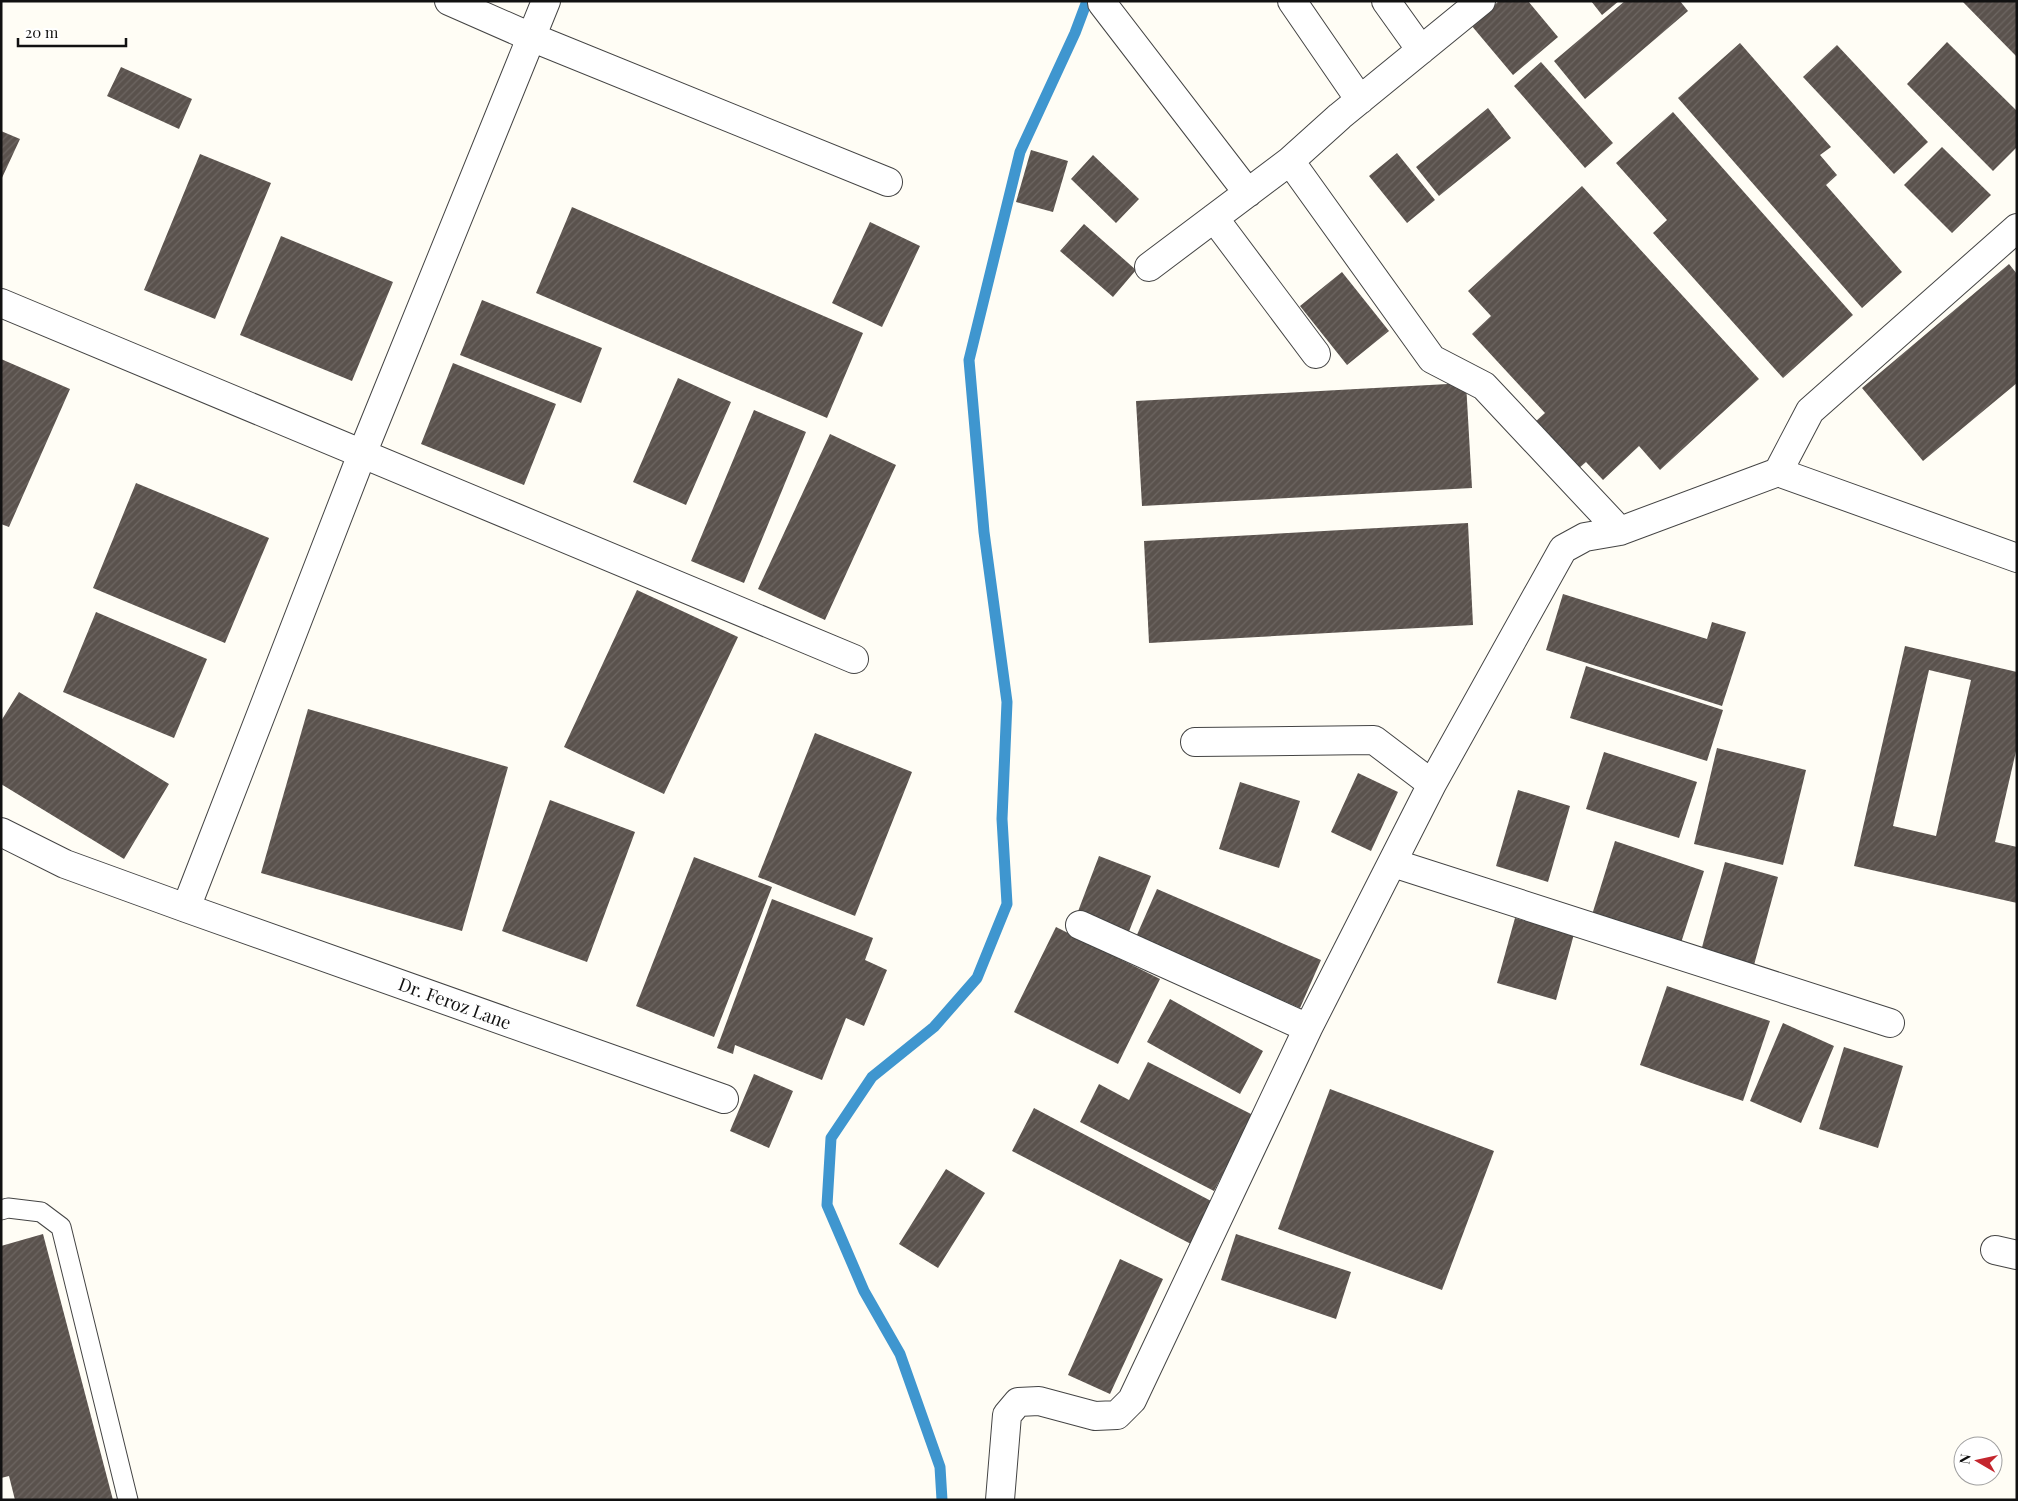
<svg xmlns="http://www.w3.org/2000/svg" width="2018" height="1501" font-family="'Playfair Display',serif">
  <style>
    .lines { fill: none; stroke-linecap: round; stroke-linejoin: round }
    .stream { stroke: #3f96cf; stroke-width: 11 }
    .building { fill: url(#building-hatch); fill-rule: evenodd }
    .service-casing { stroke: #444; stroke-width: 21 }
    .minor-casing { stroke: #444; stroke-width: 30 }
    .service { stroke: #fff; stroke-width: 19 }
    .minor { stroke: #fff; stroke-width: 28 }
    .labels { text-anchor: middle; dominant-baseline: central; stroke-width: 5; stroke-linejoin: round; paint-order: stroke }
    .street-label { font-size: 18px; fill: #111; stroke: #fff }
  </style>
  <defs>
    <pattern id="building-hatch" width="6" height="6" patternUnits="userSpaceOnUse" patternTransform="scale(1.25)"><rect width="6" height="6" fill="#5a524d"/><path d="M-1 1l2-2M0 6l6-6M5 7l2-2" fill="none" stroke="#6d6662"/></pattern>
  </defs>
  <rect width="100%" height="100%" fill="#fffdf5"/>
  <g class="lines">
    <path class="stream" d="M942,1500L940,1467L900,1354L864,1291L827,1205L831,1138L872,1077L934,1027L977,978L1007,904L1002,819L1007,702L984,532L969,360L1020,152L1075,33L1087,1"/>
  </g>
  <path class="building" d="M1499,1H1528L1558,37L1513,75L1471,25Z
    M1591,1H1619L1602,15Z
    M1625,1H1680L1688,11L1585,99L1554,61Z
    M1962,1H2017V57Z
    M1947,42L2017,111V147L1993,171L1907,84Z
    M1740,43L1831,147L1820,155L1837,175L1826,185L1902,272L1862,308L1678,98Z
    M1837,45L1928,142L1894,174L1803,77Z
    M1541,62L1613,143L1585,168L1514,86Z
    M121,67L192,99L179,129L107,96Z
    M1488,108L1511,138L1439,196L1416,167Z
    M1673,112L1853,315L1783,378L1653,233L1667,220L1616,163Z
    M1,131L20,139L1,180Z
    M1942,147L1991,195L1952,233L1904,185Z
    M1031,150L1068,161L1053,212L1016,202Z
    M1397,153L1435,200L1407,223L1369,176Z
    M200,154L271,183L215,319L144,290Z
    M1093,155L1139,199L1116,223L1071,179Z
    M1582,186L1759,379L1660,470L1639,446L1603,480L1586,462L1578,469L1535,422L1545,413L1472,334L1491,316L1468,291Z
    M572,207L863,333L827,418L536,293Z
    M870,222L920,246L882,327L832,303Z
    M1084,224L1136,270L1113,297L1060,251Z
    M281,236L393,282L352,381L240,335Z
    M2009,264L2017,274V383L1923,461L1862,388Z
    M1342,272L1389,331L1347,365L1300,306Z
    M482,300L602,348L581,403L460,355Z
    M1,359L70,389L9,527L1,524Z
    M453,363L556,404L524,485L421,444Z
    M678,378L731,402L686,505L633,482Z
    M1466,383L1472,488L1142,506L1136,401Z
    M754,410L806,432L744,583L691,561Z
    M830,434L896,465L825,620L758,589Z
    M136,483L269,538L225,643L93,588Z
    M1468,523L1473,625L1149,643L1144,541Z
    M637,590L738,637L664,794L564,747Z
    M1563,594L1707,639L1712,622L1746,632L1722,706L1546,650Z
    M96,612L207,659L174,738L63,692Z
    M1905,646L2017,672V747L1995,842L2017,847V903L1854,866ZM1929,670L1971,680L1936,836L1893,826Z
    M1586,666L1723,710L1707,761L1570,718Z
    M19,692L169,784L124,859L1,784V721Z
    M308,709L508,767L462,931L261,873Z
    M815,733L912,772L855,916L758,877Z
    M1717,748L1806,770L1783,865L1694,844Z
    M1604,752L1697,782L1679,838L1586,809Z
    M1358,773L1398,792L1371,851L1331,832Z
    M1240,782L1300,801L1279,868L1219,849Z
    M1518,790L1570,806L1548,882L1496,866Z
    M550,800L635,832L587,962L502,931Z
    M1615,841L1704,871L1680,946L1591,918Z
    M1099,856L1151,876L1128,934L1077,914Z
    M694,857L772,887L714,1037L636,1006Z
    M1725,862L1778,877L1754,965L1701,951Z
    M1157,889L1321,960L1300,1008L1136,937Z
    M772,899L873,938L865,960L887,970L864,1026L846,1018L822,1080L735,1045L733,1054L717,1048Z
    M1515,918L1574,934L1556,1000L1497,983Z
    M1056,927L1160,979L1118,1064L1014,1012Z
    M1667,986L1770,1021L1743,1101L1640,1065Z
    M1170,999L1263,1051L1240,1094L1147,1042Z
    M1783,1023L1834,1046L1801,1123L1750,1101Z
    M1844,1047L1903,1066L1878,1148L1819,1129Z
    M1148,1062L1253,1115L1214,1191L1080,1122L1099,1084L1129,1100Z
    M754,1074L793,1091L769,1148L730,1131Z
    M1330,1089L1494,1151L1442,1290L1278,1229Z
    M1034,1108L1213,1202L1191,1244L1012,1151Z
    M946,1169L985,1193L938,1268L899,1244Z
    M43,1234L113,1500H15L9,1476L1,1478V1246Z
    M1236,1234L1351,1272L1336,1319L1221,1280Z
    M1120,1259L1163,1279L1110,1394L1068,1375Z"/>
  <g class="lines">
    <defs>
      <path id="service" d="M1,1210L8,1208L41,1212L61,1227L128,1500"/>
      <path id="minor" d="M449,1L531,37L888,182
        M1292,1L1360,100
        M1386,1L1421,50
        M1481,1L1340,116L1290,161L1432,359L1484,386L1620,531
        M1102,3L1248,193
        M1214,218L1316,354
        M2017,228L1810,411L1778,472L2017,558
        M1149,267L1290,161
        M1,303L854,659
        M1195,742L1374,740L1432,784
        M1,832L65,864L186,908L724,1099
        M1393,863L1890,1023
        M186,908L362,454L546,1
        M1080,925L1308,1028
        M1995,1250L2017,1255
        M1000,1500L1007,1415L1018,1402L1039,1401L1095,1416L1117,1415L1132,1400L1308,1028L1432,784L1563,549L1585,537L1620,531L1778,472"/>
    </defs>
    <use href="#service" class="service-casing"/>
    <use href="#minor" class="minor-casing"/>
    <use href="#service" class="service"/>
    <use href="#minor" class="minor"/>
  </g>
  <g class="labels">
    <g class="street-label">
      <text transform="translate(455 1003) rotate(20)">Dr. Feroz Lane</text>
    </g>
  </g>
  <rect width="2018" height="1501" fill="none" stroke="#111111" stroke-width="5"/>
  <g transform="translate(1978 1461) rotate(279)"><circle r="24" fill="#ffffff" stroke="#a0a0a0"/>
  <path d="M0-4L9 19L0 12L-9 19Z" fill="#c4262e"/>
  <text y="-8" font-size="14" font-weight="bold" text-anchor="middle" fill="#111111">N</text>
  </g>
  <path d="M18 38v8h108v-8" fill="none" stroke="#111111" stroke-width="2.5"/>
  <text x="25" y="38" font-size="15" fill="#111111" stroke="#ffffff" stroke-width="4" paint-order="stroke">20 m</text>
</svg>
